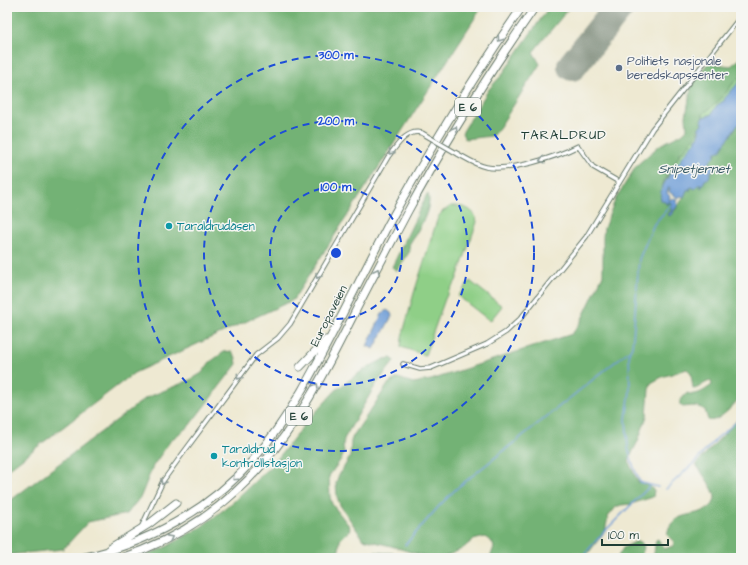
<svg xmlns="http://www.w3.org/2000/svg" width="748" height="565" font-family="'Architects Daughter',sans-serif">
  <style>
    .green { fill: #8fcf87; stroke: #57865e }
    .forest { fill: #73b274; stroke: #497854 }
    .water { fill: #6e9dd7; stroke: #466d86 }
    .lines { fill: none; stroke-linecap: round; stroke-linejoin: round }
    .stream { stroke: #6e9dd7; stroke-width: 1.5 }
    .runway { stroke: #869383; stroke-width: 30 }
    .street-casing { stroke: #67796b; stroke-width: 5.5 }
    .highway-casing { stroke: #67796b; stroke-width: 9 }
    .street { stroke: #fff; stroke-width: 3.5 }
    .highway { stroke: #fff; stroke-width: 7 }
    .street-bridge-casing { stroke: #67796b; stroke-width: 5.5; stroke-linecap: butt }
    .street-bridge { stroke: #fff; stroke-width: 3.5 }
    .oneway { stroke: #8f9e9a }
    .ring { fill: none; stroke: #1d4ed8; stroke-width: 2; stroke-dasharray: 7 5 }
    .service-dot { fill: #5c6f8a; stroke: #f6f6f2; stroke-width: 1.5 }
    .culture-dot { fill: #0f9aa8; stroke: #f6f6f2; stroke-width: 1.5 }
    .labels { text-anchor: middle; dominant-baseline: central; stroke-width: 3; stroke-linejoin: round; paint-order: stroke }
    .shield { fill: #f6f6f2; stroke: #60746d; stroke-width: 1 }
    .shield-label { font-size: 11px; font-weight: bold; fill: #1f3d34 }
    .service-label { font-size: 12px; fill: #4e5e75; stroke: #f6f6f2; text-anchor: start }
    .culture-label { font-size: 12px; fill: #0d838f; stroke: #f6f6f2; text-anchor: start }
    .street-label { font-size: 12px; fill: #1f3d34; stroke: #f6f6f2 }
    .neighbourhood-label { font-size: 13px; letter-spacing: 1px; fill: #1f3d34; stroke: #f6f6f2 }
    .water-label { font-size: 13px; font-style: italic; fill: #375a65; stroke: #f6f6f2 }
    .centre { fill: #1d4ed8; stroke: #f6f6f2; stroke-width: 2 }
    .ring-label { font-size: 12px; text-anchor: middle; font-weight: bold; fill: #1d4ed8; stroke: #f6f6f2; stroke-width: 3; stroke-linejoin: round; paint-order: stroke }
  </style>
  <rect width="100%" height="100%" fill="#f6f6f2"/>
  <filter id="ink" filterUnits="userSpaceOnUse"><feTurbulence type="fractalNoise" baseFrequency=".025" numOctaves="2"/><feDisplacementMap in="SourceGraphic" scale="8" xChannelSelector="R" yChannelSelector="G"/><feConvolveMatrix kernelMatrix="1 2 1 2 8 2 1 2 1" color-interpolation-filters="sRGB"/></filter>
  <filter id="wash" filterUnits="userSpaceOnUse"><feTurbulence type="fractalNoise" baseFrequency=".012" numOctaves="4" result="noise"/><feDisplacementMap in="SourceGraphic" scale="16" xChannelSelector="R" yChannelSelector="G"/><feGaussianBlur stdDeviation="0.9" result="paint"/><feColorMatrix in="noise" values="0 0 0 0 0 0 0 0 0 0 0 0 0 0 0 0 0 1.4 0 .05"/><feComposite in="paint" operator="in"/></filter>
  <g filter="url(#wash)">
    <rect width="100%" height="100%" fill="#eee9d2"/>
    <path class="green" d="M741,77C741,82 729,95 724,99L725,100L716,106L712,114L709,115L706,117H703V114L705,112L720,100L735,81Z
      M699,131L700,132L698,138H696C696,148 682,153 680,162L677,163L675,167L669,174L662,189V185L679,156C682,147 695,140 699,131Z
      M451,206C462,205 476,209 477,222L456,281L449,291L445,299L425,355L401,347L402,337L414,293L438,217L443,211Z
      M470,281L502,306L490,321L458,296Z"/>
    <path class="forest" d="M7,7H482L293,300L134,373L7,470V303L10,299V287L7,284Z
      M549,7H570L533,52L540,64L499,128L492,136L465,139L462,133L489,89L501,76Z
      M741,58V77L735,81L720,100L703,114L702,124L699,128L697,134L691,141L684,151L680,152L679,156C668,173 656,185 666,204L669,201L671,203L672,209L668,214L669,216C676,212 684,196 687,190L689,189L691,190L690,189L692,187L695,189L700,183L702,184L700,187L701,188L705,180L715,169L712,165L709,163C710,159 714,157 716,156L715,154L716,152C727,143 732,131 741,122V397C734,404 718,424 708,420L705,410C697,405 692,406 683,407L680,405V401L687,393C696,397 705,390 712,385L711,381C704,382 699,389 693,389L691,373L687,369L662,377L651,383L649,389L647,416L638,441L629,459L630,465L638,482L650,486L654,490L653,497L631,504L621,505L616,507L608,517L605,531L586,556L587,558H490L494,547L492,542L485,537L473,540L462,549L442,558H430L391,546L363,539L340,505L337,497L336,483L338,477L350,457L351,441L353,436L389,383L398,378L413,383L431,380L572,334L580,323L603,275V237L604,228L616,198L637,165L660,145L682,134L687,129L686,116L692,83L708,63L731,66Z
      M427,194H428C433,210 417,231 409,245L410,251L397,271L392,267Z
      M232,351L236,358L237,364L189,426L171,440L153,466L141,496L127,514L88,522L63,549L7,555V503L146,398L190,380L202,373L210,362L224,352Z
      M391,358L394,360L393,363L376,384L344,439L343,446L344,451L342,458L329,476L330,497L332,504L350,527L349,531L340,540L339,550L336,553L323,558H140L166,547L201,527L231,504L275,462L304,425L336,390L363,370L384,359Z
      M741,416V558H653L656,540L657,539L659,540L661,545L664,549L673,546L674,542L667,535C668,533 668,528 670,526C679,510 702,518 713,504C714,501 715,501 715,498C716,491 701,472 697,466V463Z
      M635,542H641L644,547L641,558H617L623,548Z
      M376,552L392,553L406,558H354L363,554Z"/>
    <path class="water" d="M741,80V122L734,129L730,137L727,140L720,151L716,152L714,158L713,157L709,163L712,165L715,169L711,171L709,178L705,180L701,188L700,187L702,184H699L695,189L692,187L690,188V191L689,189L687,190L684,197L681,196L678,198L669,192L670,188L669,187L667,193L670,196L669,200L673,198L677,200L676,201L678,205L671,215L669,216L668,214L671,212V203L668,201L667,205L665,202L661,200C658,191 666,181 670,174C672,169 675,168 677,163L680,162C682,155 692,147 696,141V138H698L700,132L699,130V127L702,124L701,121L703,117L711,115L716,106L725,100L724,99Z
      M387,310L391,313L392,316L374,349L367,346L382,314Z"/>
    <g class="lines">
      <path class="stream" d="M658,487L643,483L640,482L634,468L628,448L626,419L630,391L629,352L632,346L633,338L639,259L654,224L671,205
        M666,489L696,461L717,438L741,418
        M405,545L440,505L457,488L630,350
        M394,558L398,554
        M581,558L603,533L650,486"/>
      <path class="runway" d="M572,66L619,7"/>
    </g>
  </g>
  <g filter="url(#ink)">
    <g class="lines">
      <defs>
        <path id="street" d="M458,154C467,159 476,165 486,167C509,172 557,157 578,146L593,167L619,182
          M403,364L420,369L431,368L487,344L506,332L520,319L586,237L652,129L741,16
          M141,528L163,481L181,456L256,355L278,338L290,324L388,157C396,147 407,128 422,133"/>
        <path id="highway" d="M300,367L326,340
          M110,548L149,524L176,503
          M81,558C147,544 209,510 253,460C291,416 317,364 343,313C358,284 373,254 388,225C429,150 473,77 522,7
          M121,558C246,516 296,430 352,318C370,282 389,247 408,211C446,141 489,73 535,7"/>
      </defs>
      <use href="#street" class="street-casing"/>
      <use href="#highway" class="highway-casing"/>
      <use href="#street" class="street"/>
      <use href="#highway" class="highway"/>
      <defs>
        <path id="street-bridge" d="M422,133L458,154"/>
      </defs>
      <use href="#street-bridge" class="street-bridge-casing"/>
      <use href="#street-bridge" class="street-bridge"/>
    </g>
    <defs><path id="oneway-chevron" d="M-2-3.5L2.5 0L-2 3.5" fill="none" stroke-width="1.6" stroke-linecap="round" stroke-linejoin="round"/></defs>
    <g class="oneway">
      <use href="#oneway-chevron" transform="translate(500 39) rotate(124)"/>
      <use href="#oneway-chevron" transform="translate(455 129) rotate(-59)"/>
      <use href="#oneway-chevron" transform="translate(391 152) rotate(129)"/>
      <use href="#oneway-chevron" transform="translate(542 160) rotate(165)"/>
      <use href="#oneway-chevron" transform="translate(377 271) rotate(-63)"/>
      <use href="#oneway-chevron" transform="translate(318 276) rotate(120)"/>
      <use href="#oneway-chevron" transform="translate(239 377) rotate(126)"/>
      <use href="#oneway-chevron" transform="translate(316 386) rotate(-61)"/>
      <use href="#oneway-chevron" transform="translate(235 478) rotate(137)"/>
      <use href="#oneway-chevron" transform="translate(163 482) rotate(120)"/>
      <use href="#oneway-chevron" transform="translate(170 538) rotate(-28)"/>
    </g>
  </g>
  <g class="ring">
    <circle cx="336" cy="253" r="66"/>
    <circle cx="336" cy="253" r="132"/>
    <circle cx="336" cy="253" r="198"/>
  </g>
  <circle class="service-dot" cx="619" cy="68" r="4"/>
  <g class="culture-dot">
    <circle cx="169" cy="226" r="4"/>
    <circle cx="214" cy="456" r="4"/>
  </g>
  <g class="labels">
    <g class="shield">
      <rect x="455" y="98" width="26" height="18" rx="3"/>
      <rect x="286" y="407" width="26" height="18" rx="3"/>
    </g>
    <g class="shield-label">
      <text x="468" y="107">E 6</text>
      <text x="299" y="416">E 6</text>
    </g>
    <g class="service-label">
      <text x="627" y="61">Politiets nasjonale<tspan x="627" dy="14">beredskapssenter</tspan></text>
    </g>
    <g class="culture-label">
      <text x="177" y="226">Taraldrudåsen</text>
      <text x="222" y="449">Taraldrud<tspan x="222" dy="14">kontrollstasjon</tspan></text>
    </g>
    <g class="street-label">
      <text transform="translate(329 316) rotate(-63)">Europaveien</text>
    </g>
    <g class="neighbourhood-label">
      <text x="564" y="135">TARALDRUD</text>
    </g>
    <g class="water-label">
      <text x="694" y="169">Snipetjernet</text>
    </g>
  </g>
  <circle cx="336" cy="253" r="6" class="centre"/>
  <g class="ring-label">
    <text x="336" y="59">300 m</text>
    <text x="336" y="125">200 m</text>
    <text x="336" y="191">100 m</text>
  </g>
  <rect width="748" height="565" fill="none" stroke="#f6f6f2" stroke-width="24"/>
  <path d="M602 539v6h66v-6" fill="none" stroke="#1f3d34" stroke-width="2"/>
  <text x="608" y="539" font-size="12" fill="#1f3d34" stroke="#f6f6f2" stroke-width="3" paint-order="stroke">100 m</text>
</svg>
